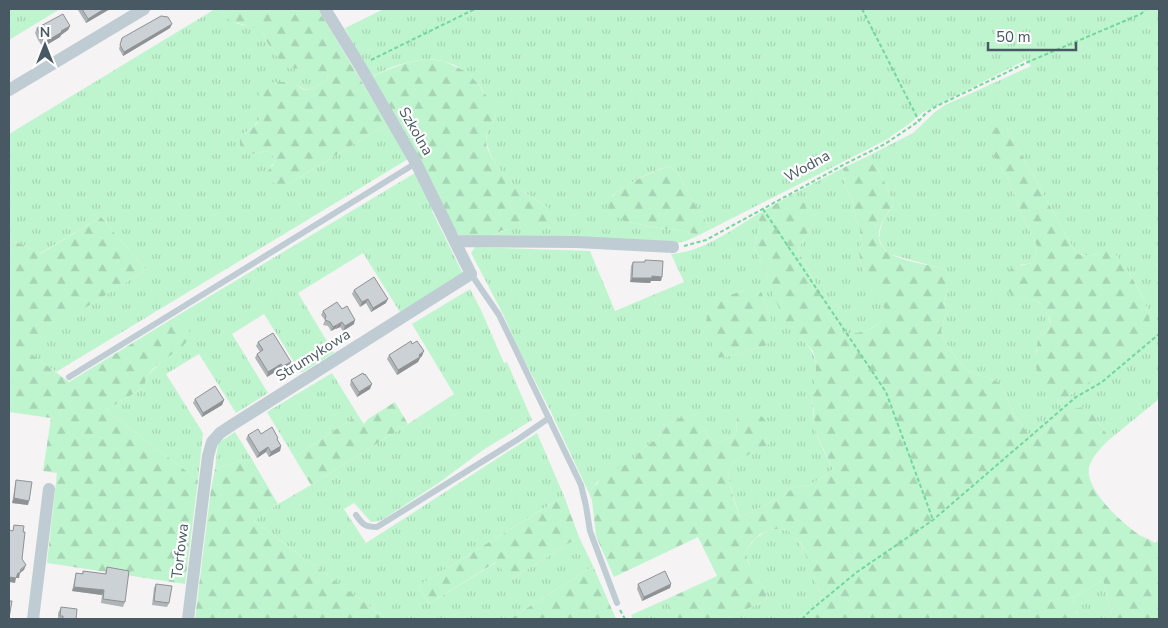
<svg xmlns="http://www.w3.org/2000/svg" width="1168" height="628" font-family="'Nunito Sans',sans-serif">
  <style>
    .grass { fill: url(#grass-tufts); fill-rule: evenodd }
    .forest { fill: url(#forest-firs) }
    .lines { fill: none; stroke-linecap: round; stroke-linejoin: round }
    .path { stroke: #72d79c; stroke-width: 2; stroke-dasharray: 4 2.5; stroke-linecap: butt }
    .lane { stroke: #bfccd3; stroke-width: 6 }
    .street { stroke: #bfccd3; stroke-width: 12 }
    .wall { fill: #afb4b7 }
    .shaded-wall { fill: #8f9295 }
    .building { fill: #ccd1d5; stroke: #8f9295 }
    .labels { text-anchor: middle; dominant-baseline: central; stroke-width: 4.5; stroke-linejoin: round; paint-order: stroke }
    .street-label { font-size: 15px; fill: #485963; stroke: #fff }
  </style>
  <defs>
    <pattern id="grass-tufts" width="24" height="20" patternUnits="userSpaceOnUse" patternTransform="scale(1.25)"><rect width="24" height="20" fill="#bff5ce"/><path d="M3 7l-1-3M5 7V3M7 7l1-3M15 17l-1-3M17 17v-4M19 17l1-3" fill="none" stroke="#a6d4b4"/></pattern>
    <pattern id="forest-firs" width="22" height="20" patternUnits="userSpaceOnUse" patternTransform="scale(1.25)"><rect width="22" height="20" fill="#bff5ce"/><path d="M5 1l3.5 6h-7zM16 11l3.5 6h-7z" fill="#a6d4b4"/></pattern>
  </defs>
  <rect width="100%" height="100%" fill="#f5f3f3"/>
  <path class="grass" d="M9,9H60L9,40Z
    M215,9H220L225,16L238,24L257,27L263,33L267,42L281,62L288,68L318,69L327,74L328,80L309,90C303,90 300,86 294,84C285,81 277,82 269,84L260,119L253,127L240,136L252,154L267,151L272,153L275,163L271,166L287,185L387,124L408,159L56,372L21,347L146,270L101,217L39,254L27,246L9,240V134Z
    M384,9H1159V261L1155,265L1158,297L1159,298V399L1110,439L1092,413L1059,416L1037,438L1033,439L1015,417L1000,383L987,377L976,375L967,370L956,358L950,348L943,339L941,331L946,312L944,300L949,289V279L946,271L940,268L889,254L882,246L879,238L881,227L884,219L894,203C889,194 886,185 882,176C878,169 872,163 866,157L913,133L935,112L945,105L1031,66L1026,60L922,113L910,123L886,140L711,229L689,195L678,173L670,166C652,170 627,184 612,196L627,222L659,228L684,231L699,235L686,241L677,243L489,238C503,229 516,227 532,224C540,223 548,223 556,220L547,207L514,185L506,178L496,164L490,153L486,141L488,130L496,116C485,86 463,60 429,59C420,59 404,63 395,66C386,69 378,74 370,78L345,28ZM1006,127L1076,253L1088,256L1099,253H1114C1126,267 1138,285 1145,303C1149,312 1150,323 1151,333L1074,392L1058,405L1036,353L1039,335L1045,333L1051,326C1050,317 1043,303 1034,300C1028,298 1020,298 1014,297L1020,265L1032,263L1036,254L1037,246L1024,219L1009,181L1000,166Z
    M843,168L845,185L853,202L856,219L860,230L861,244L859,254L861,266L888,313C871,332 868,331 844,335L798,251C801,242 806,237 809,229L791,195Z
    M415,173L434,209L432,211L463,274L400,312L363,253L298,293L334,353L301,373L264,314L232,334L268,393L236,413L199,354L166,374L203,433L198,480L106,410L145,387L144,383L146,377L162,361L181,348L183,323L175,317Z
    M758,214L760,225L754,248L767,272L766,278L800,338C813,348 819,363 816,380C815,385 813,390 813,395C812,405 813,416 815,426C817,441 827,456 833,469L826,475L810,485L794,487L780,498L740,517C735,501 729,486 728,470L736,461L769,444L737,415L736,435L718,443L707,435L705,429L691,417L680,418L667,425L659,437L640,451L631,462L597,482L594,487L588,491L551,412L517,346L504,316L471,253L475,247L590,251L615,311L684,282L671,254C703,252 731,230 758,214ZM744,290L762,293L771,320L767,345L743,353L719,358L707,316L714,298L723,297Z
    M470,289L481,310L504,363L507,362L532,420L483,450L440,482L382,520L378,521L371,522L354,503L344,509L366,543L537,433L564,496L418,586L429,604L497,562L510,580L579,537L593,566L510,619H387L254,521L278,504L311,485L408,424L454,394L412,324Z
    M332,373L358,415L294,457L267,412Z
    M235,432L251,458L215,469L218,443Z
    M773,529C780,529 787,529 792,533C804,543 816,583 822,599L797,619H725L767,600C766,583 755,578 749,564C747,560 747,556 746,552C754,538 758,535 773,529Z
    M1103,580L1113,619H1078L1073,598Z
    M667,599L669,613L672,619H633L631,615Z"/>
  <path class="forest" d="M220,9H318L387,124L287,185C275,185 270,184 267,172L275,163L272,153L267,151L252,154L244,152L240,145V136C247,132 257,126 260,118C262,111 258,105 258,99C259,86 269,82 280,82C285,82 290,82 295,84C300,87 303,91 309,90L328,80L327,74L318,70L288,68L281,62L267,42L263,33L257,28L230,21L225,16Z
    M427,59L444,61L467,72L477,83L491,102L496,116C492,124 486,132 486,141C486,147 490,154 493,159C509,187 532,195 556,214V220L549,223L533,224L501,231L489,238L459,235L452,225L370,78C391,68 404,62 427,59Z
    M997,127H1006L1076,253C1083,256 1091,257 1098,253C1102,252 1104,248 1108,249C1119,252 1141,292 1145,303C1149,312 1150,323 1152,333L1111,368L1074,392L1058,405C1052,399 1044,392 1040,384C1034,372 1036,348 1039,335L1045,333L1051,326L1050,319L1040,303L1034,300L1014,297L1004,287C1003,267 1017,267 1032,263L1036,254L1037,246L1024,219L1009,181L990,150L987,142L991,131Z
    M866,157C872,163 878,169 882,176C886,185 889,194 894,203C888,213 877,226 879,239C880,245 885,251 890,254C904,261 925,264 940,268L946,271L949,279V289L944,300L946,312L941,331L943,339L950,348L956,358L967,370L976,375L987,377L1000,383L1015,417L1033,439L1037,438L1059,416L1066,410L1084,407L1092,413L1110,439C1102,446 1092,457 1089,467C1084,490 1124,525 1141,536C1146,538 1151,540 1155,543L1159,540V619H1113L1103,580L1073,598L1078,619H797L822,598L801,544L792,533L784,529H773L760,534L751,543L746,552L748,563L762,583L766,592L767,600L725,619H672L669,613L667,599L717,576L698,537L614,577L596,536L592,500L588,491L594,487L605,474L631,462L640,451L659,437L667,425L680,418L691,417L697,419L705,429L707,435L718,443L736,435L737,415C761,405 771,422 770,444L736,461L728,470C729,486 734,501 740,517L780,498L794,487L810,485L826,475L833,469L820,442L815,429L812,393L816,377V363L813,351L806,343L791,331L782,315L766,278L767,272L754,248L760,225L758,214L791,195L805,204C809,215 812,227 806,236C802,242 800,245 798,251L844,335C867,331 873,332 887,313L861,266L859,253L861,244L860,230L856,219L853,202L845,185L843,168Z
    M670,166L678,173L689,195L711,229L699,235L684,231L659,228L627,222L609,212C609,212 608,205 608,204C610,190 657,169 670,166Z
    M101,217L146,270L22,347L69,382L175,317C182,322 188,326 191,335C188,340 185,344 181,348C171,356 142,371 145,387L106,410L198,480L185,584L47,563L57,473L43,471L51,418L9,412V240L27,246L40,254Z
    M1159,261V298C1149,286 1148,272 1159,261Z
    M755,288L762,293L771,320V332L767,345L743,353L719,358L705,329L707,316L713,298C728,297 740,290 755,288Z
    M395,402L408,424L311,485L294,457L358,415L364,424L368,419Z
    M251,458L278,504L254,521L387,619H195L211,489L215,469Z
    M564,496L579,537L510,580L496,562L429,604L418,586Z
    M593,566L616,619H510Z"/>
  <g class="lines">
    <path class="path" d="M862,9L919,121
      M371,60L475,9
      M763,209L886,392L933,520
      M684,246L706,240L845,164L885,144L919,121L926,113L937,106L1028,62L1141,14L1146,9
      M620,610L625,619
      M802,619L811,610L857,572L933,520L1076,397L1102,382L1159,334"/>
    <path class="lane" d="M471,274L499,315L581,485L586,506L590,531L617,603
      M69,377L416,163
      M356,515C363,525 365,527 377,527L517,440L549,418"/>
    <path class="street" d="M9,90L144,9
      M456,241L577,242L673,247
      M33,619L49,489
      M188,619L208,456L212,442L220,433L232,425L471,274L416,163L360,66L325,9"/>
  </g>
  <path class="wall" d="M78,9H110L86,23L78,10Z
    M70,26L68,30L61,35L60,37L43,47L38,40L35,33L37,28Z
    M170,28L123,56L119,49L122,38Z
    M633,262L661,281H651L650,283L630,282L631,266Z
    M354,290L386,303L371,312L366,303L360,307L352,294Z
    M342,309L354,324L343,331L340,327L331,331L328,326L323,325L325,320L321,315L323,311Z
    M258,342L291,362L289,366L281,371L280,369L267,377L255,358L257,354L260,352L256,346Z
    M389,355L422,356L420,358L418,362L397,375L387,359Z
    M351,380L370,389L357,397L350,385Z
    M195,399L224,400L222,405L202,417L193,403Z
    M261,434L277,440L281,446L280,451L269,457L266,452L257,458L246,439L248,435Z
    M16,480L28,505L12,503L15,485Z
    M107,567L125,602L123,607L101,603L102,595L72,591L76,573L82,574L83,571L105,574Z
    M156,584L169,603L167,607L152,605L154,588Z
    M638,584H671L670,588L642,601L637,589Z
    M61,607L76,619H58V613Z"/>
  <path class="shaded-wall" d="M104,9H110L86,23L88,19Z
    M172,24L170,28L123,56L124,52Z
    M70,26L68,30L61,35L60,37L43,47L45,42Z
    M652,276L662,277L661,281H651L650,283L630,282L632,278Z
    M368,299L366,303L360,307L362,302Z
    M388,299L386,303L371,312L373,308Z
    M355,320L354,324L343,331L345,326Z
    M342,322L340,327L336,329L338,325Z
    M338,324L336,328L331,331L333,327Z
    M424,351L422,356L420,358L418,362L397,375L398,370Z
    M291,362L289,366L281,371L283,366Z
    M281,364L280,369L267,377L268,372Z
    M372,384L370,389L357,397L359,392Z
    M224,400L222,405L202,417L203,413Z
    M281,446L280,451L269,457L271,452Z
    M268,447L266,452L257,458L259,453Z
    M14,498L29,501L28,505L12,503Z
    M26,565L24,570L20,573L19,578H16L18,573Z
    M9,577L16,578L15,583L9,582Z
    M671,584L670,588L642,601L644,597Z
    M74,587L104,590L102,595L72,591Z"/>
  <path class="building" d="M82,9H104L88,19Z
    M63,14L70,26L61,31L62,32L45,42L40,35L37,28Z
    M161,16L168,17L172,24L124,52L120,45L122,38Z
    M645,260L663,261L662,277L652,276V278H632L633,262H645Z
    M374,277L388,299L373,308L368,299L362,302L354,290Z
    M337,302L342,309L347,306L355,320L345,326L342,322L333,327L330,322L325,320L326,316L323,311Z
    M273,333L291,362L283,366L281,364L268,372L257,354L263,350L258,342Z
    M411,341L412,344L417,341L424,351L419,355L420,357L398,370L389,355Z
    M363,373L364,375L365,374L372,384L359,392L351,380Z
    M215,386L224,400L203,413L195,399Z
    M272,427L278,438L277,439L281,446L271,452L268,447L259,453L248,435L258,429L261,434Z
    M16,480L32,482L29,501L14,498Z
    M14,525L24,526L23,532H25L22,559L26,565L21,569L20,573H18L16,578L9,577V530L13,531Z
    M107,567L129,571L125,602L103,599L104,590L74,587L76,573L83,574V571L106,574Z
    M665,571L671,584L644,597L638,584Z
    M156,584L172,586L169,603L154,601Z
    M9,601H12L9,618Z
    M61,607L77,609L76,619H63V616H60Z"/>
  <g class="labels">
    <g class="street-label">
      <text transform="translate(416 131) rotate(60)">Szkolna</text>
      <text transform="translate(807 166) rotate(-29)">Wodna</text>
      <text transform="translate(313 355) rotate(-32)">Strumykowa</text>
      <text transform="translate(180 551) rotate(-83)">Torfowa</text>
    </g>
  </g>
  <rect width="1168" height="628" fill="none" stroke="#485963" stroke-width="20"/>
  <g transform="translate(45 45)" stroke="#ffffff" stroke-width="4" paint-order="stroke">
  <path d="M0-4L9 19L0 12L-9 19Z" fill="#485963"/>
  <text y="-8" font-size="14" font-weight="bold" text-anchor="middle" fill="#485963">N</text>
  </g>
  <path d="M988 42v8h88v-8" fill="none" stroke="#485963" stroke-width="2.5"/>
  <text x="996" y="42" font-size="15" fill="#485963" stroke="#ffffff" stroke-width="4" paint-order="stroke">50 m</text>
</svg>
